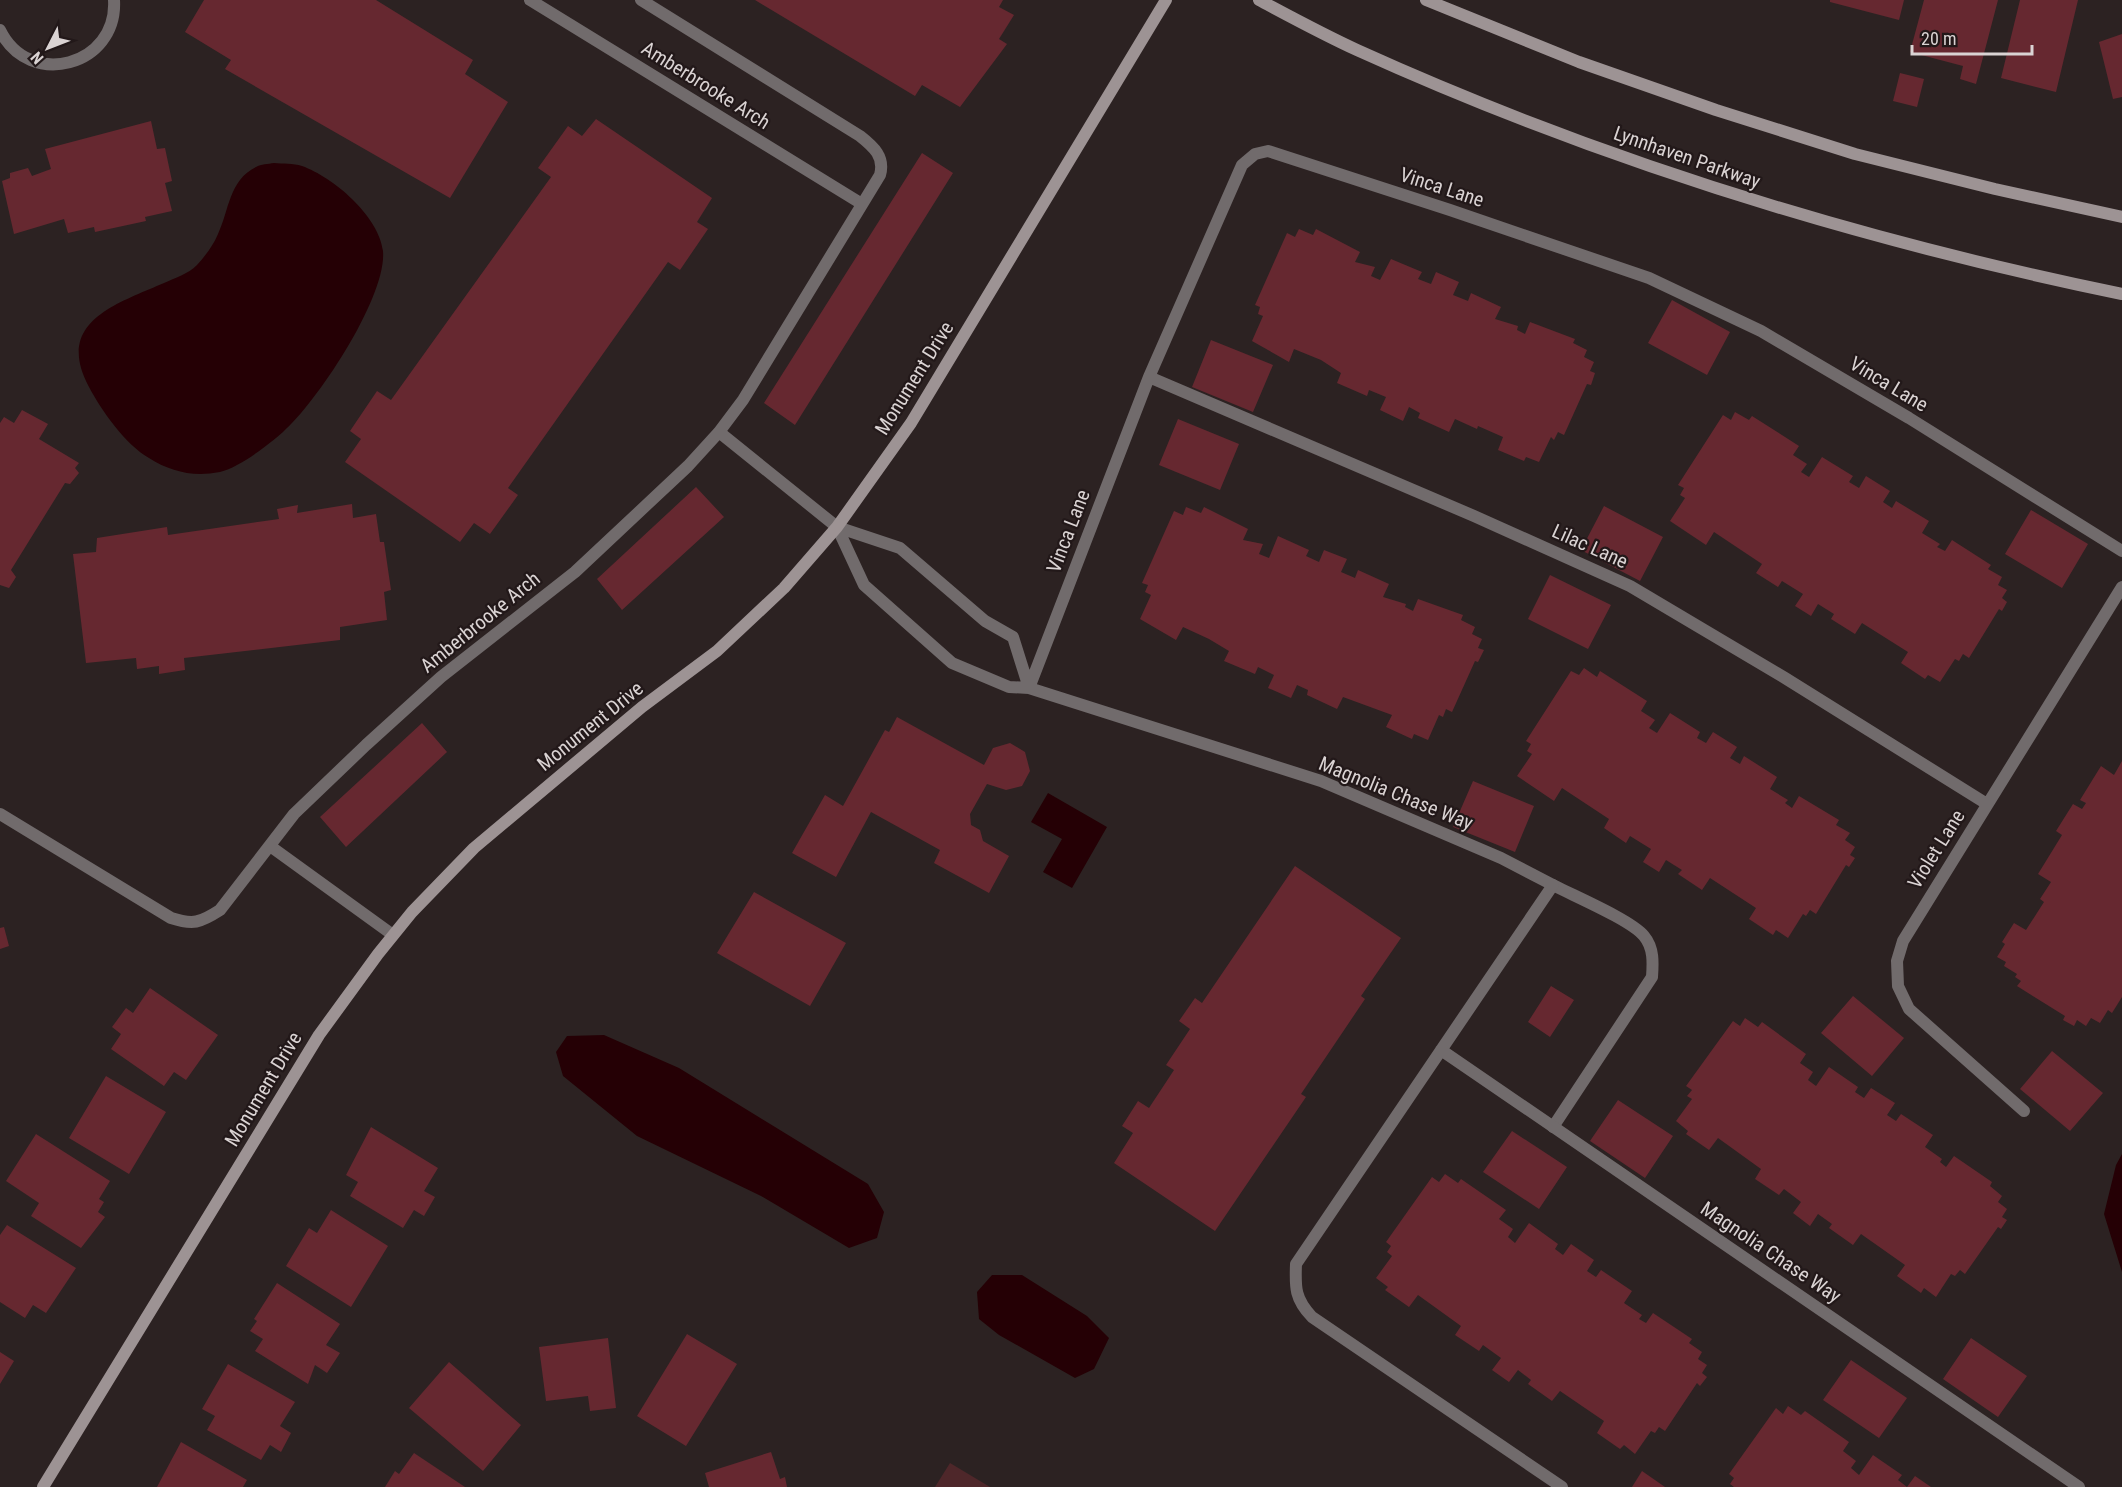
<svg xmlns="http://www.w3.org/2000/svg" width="2122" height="1487" font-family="'Roboto Condensed',sans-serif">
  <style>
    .green { fill: #4e272a }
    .water { fill: #250005 }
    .building { fill: #662830 }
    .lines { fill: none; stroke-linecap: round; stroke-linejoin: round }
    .lane { stroke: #716b6c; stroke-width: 12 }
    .street { stroke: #716b6c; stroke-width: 12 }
    .secondary { stroke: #9d9394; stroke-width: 12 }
    .labels { text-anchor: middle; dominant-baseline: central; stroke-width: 4.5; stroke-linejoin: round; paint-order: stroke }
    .street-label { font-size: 20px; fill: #dad3d3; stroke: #221819 }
  </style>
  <rect width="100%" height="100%" fill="#2c2222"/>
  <path class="green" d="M950,1463L990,1487H935Z"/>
  <path class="water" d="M274,163C283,164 293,163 302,166C333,177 379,216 383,251C387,297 317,402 283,432C268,445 240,467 220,472C193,477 171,472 149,458C126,445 101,410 89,387C54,322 116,304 164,283C175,278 188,274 197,265C205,256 213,246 218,234C229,211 229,180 256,167C261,164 268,164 274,163Z
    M1048,793L1107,827L1072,888L1043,872L1062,839L1031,822Z
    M604,1035L679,1068L868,1184L884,1212L877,1238L849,1248L761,1196L637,1136L563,1076L556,1052L567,1036Z
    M2122,1154V1272L2104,1214L2116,1165Z
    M992,1275H1022L1087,1316L1109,1338L1094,1369L1075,1378L999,1335L979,1319L977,1292Z"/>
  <path class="building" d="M204,0H376L473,60L465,74L508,102L450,198L225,69L231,60L185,32Z
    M755,0H1003L999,7L1014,15L999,39L1007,44L960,107L922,85L915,96Z
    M1830,0H1904L1899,20L1830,2Z
    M1924,0H1998L1976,84L1960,79L1963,66L1910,52Z
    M2020,0H2078L2056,92L2001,78Z
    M2122,34V97L2113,99L2099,42Z
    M1900,73L1924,79L1917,107L1893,101Z
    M596,119L712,198L697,222L708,229L680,270L668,262L508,488L518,495L490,534L474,523L460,542L345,462L361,439L350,431L377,391L391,400L551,177L538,168L568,126L582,136Z
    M151,121L157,149L165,148L172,181L165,183L172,211L145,217L146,221L95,232L94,227L68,233L64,219L14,234L2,181L10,178V173L28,168L32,176L51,169L45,149Z
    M922,153L953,173L795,425L764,403Z
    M1299,229L1313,235L1316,229L1360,252L1355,262L1375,267L1371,276L1380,280L1391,259L1422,272L1418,279L1431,284L1436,272L1459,282L1453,295L1468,301L1471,293L1501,307L1495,319L1518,326L1517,330L1525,334L1530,322L1575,339L1573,343L1587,350L1584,357L1594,362L1590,371L1595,373L1591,385L1587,384L1564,435L1558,432L1554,440L1551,437L1539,462L1526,457L1524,461L1498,450L1503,437L1478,426L1477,429L1455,419L1449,432L1418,418L1420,413L1409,407L1403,421L1380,410L1386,397L1369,390L1367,396L1337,383L1341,373L1321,360L1294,349L1289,362L1252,341L1263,316L1258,314L1260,307L1255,305L1287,233L1295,237Z
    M1672,300L1730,332L1707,375L1648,343Z
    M1211,340L1273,365L1253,412L1192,387Z
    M22,410L48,424L39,439L79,463L75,468L79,473L70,484L65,483L11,570L16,577L9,588L0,585V423L4,417L14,423Z
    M1735,412L1749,420L1752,416L1799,446L1793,455L1807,464L1801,472L1809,477L1822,457L1853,476L1849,482L1859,488L1866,476L1890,491L1883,502L1892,508L1896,501L1929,521L1922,533L1940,544L1937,547L1945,551L1952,540L1991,565L1988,569L2002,577L1998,585L2007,590L2002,598L2007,602L2002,611L1999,609L1969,658L1963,654L1959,661L1955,659L1940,682L1928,675L1925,679L1901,663L1908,652L1862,623L1855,634L1831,619L1834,614L1818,604L1811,616L1795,606L1803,594L1782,581L1778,587L1756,573L1762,564L1714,532L1706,545L1670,521L1685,498L1680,495L1684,488L1678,485L1723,415L1731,420Z
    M1178,419L1239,444L1220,490L1159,465Z
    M696,487L724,517L622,610L597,579Z
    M352,504L353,518L376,514L380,542H384L391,590L384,592L387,620L340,627V640L184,658L185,670L159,674V666L137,669L136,658L86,663L73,554L96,552L97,538L167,527L168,535L279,519L277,509L298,505L297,513Z
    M1604,506L1663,537L1640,581L1581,550Z
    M1186,507L1201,513L1204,507L1248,529L1243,540L1263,544L1259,554L1269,558L1278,536L1309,550L1306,556L1319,562L1324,550L1347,559L1341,572L1355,578L1358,570L1389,584L1383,597L1406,604L1405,607L1413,611L1418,599L1463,615L1461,620L1475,627L1472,634L1482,639L1478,648L1484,650L1478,662L1475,661L1452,712L1446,709L1443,717L1439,715L1428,740L1414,734L1412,739L1386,727L1392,715L1343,697L1337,709L1307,695L1308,690L1297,685L1291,698L1268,688L1274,675L1258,667L1255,674L1224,661L1229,651L1209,639L1183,627L1176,640L1140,619L1151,595L1145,592L1148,585L1142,583L1174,511L1183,515Z
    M2031,510L2088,544L2062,588L2005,554Z
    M1550,575L1611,605L1588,649L1528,619Z
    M1584,668L1597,677L1600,671L1647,701L1641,711L1655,720L1649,728L1657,733L1670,713L1700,732L1697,738L1706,743L1713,732L1737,747L1730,758L1740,764L1744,756L1777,777L1770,789L1788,800L1785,803L1792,808L1799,796L1839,820L1836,825L1850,833L1845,840L1855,847L1850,855L1855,858L1849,867L1846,865L1816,914L1810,910L1806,916L1803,914L1788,938L1776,930L1773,935L1749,919L1756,908L1710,878L1702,890L1678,874L1682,870L1666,860L1659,872L1643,862L1651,849L1630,836L1626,843L1604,828L1609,819L1562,788L1554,801L1517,776L1532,754L1527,751L1531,744L1526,741L1571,671L1579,675Z
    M897,717L984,765L993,748L1010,743L1025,752L1030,771L1022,786L1006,790L987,784L970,814L971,825L980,830L983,841L1009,856L989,893L934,863L940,850L871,812L836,877L792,853L825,795L843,806L885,730L889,732Z
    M422,723L447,752L346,847L320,817Z
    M2122,761V997L2112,1013L2108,1010L2100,1023L2091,1018L2086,1026L2077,1020L2074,1026L2063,1020L2065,1016L2017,986L2021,981L2015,977L2017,974L2004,966L2006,962L1997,957L2005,944L2002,942L2014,923L2026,930L2044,902L2040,899L2051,882L2038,874L2062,835L2056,831L2073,804L2082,809L2086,803L2080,800L2101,766L2114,775Z
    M1473,781L1534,806L1515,852L1453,827Z
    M1295,866L1401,938L1361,996L1365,999L1301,1094L1306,1097L1215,1231L1114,1163L1133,1133L1122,1126L1138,1101L1149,1108L1174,1070L1166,1065L1190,1029L1179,1021L1195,998L1202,1003Z
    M754,892L846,943L810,1006L717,953Z
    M4,927L9,946L0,949V928Z
    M1551,986L1574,1000L1550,1037L1528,1022Z
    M150,988L218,1035L186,1080L174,1072L164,1086L111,1049L121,1034L112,1027L126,1008L133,1013Z
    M1853,996L1904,1038L1872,1076L1821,1033Z
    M1745,1018L1758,1027L1762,1022L1806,1054L1800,1063L1813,1072L1808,1080L1816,1086L1829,1067L1858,1087L1855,1092L1864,1098L1871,1088L1895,1103L1887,1115L1896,1121L1901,1114L1933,1135L1925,1147L1942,1159L1940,1162L1946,1167L1954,1156L1992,1182L1990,1186L2002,1196L1998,1202L2007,1209L2002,1217L2007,1220L2001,1229L1998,1227L1965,1274L1960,1270L1955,1276L1951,1274L1936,1297L1924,1288L1921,1293L1897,1276L1905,1265L1861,1234L1853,1245L1829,1228L1832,1224L1818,1214L1810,1226L1793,1213L1801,1202L1784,1189L1779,1195L1755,1179L1761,1169L1718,1138L1709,1150L1686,1134L1688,1131L1676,1121L1692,1099L1687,1096L1692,1090L1686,1086L1733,1021L1740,1026Z
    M2052,1051L2103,1093L2070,1131L2020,1089Z
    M106,1076L166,1112L129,1174L69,1138Z
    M1618,1100L1673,1136L1645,1178L1590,1141Z
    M371,1127L438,1168L424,1191L435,1197L424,1216L414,1210L403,1228L350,1196L358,1182L346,1175Z
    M1512,1131L1567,1167L1539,1209L1483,1172Z
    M36,1134L110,1181L99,1199L104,1202L98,1212L105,1217L81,1248L31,1216L39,1203L6,1181Z
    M1445,1174L1458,1183L1461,1179L1506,1210L1499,1219L1513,1229L1508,1237L1515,1243L1529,1223L1558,1244L1555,1249L1563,1255L1571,1244L1594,1260L1587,1271L1596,1277L1601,1270L1632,1291L1624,1303L1642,1315L1639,1319L1646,1323L1653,1313L1692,1339L1689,1343L1702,1352L1698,1359L1707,1365L1702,1373L1707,1377L1700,1386L1697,1383L1665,1431L1659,1427L1655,1433L1651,1431L1635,1454L1624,1445L1620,1449L1597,1433L1604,1421L1560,1391L1552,1401L1528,1384L1531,1380L1518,1370L1509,1382L1492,1370L1501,1358L1483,1345L1479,1351L1455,1335L1461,1326L1418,1295L1409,1307L1385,1290L1388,1287L1376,1278L1392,1256L1387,1252L1391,1246L1386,1242L1432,1177L1439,1182Z
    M331,1210L388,1246L351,1307L286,1266L309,1228L317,1233Z
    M7,1225L76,1268L46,1313L33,1305L25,1318L0,1302V1235Z
    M277,1283L340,1324L326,1345L340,1353L327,1373L315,1365L308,1384L255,1351L263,1339L250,1331L257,1321L254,1319Z
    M687,1334L737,1364L686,1446L637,1416Z
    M608,1338L616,1408L590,1411L588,1396L546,1401L539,1347Z
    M1971,1338L2027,1376L1998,1417L1943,1379Z
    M0,1352L14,1361L0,1384Z
    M1851,1360L1907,1398L1879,1438L1823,1400Z
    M449,1362L521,1425L483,1471L409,1408Z
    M228,1364L295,1402L280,1426L291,1433L281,1452L270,1445L261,1460L207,1430L215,1416L202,1409Z
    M1788,1406L1801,1415L1805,1411L1849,1442L1843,1451L1856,1461L1851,1468L1859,1475L1873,1455L1902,1475L1898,1480L1907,1487L1915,1476L1931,1487H1734L1730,1484L1734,1478L1729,1474L1776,1408L1783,1414Z
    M181,1442L247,1480L243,1487H157Z
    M771,1452L780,1479L785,1477L787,1487H709L705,1473Z
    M414,1453L465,1487H385L395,1471L399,1474Z
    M1642,1471L1665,1487H1632Z"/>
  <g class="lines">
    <path class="lane" d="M1553,885C1574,896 1631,920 1644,936C1654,948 1653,963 1652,977L1553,1127"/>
    <path class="street" d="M530,0L862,204
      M0,30C29,90 118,66 114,0
      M1149,377L1474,516L1630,586L1785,678L1987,804
      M719,432L837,527L900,548L985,621L1013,637L1029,688
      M837,527L864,585L952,663L1009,687L1029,688L1321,781L1501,858L1553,885L1296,1264C1295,1288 1295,1299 1312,1317L1562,1487
      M1029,688L1149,377L1242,165L1255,154L1268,151L1450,210L1649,278L1761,331L1909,418L2122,551
      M0,814L171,918C193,925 200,923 220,910L294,814L366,745L441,677L575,572L688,466L719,432L743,400L880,175C885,157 874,147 860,136L641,0
      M270,846L393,935
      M1441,1050L2079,1487
      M2024,1111L1909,1009L1898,986L1897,961L1903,941L2122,587"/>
    <path class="secondary" d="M1259,0C1291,17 1324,35 1357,50C1602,161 1859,240 2122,294
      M1426,0L1579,62L1716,110L1855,154L1995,189L2122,217
      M43,1487L319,1035L378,954L412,912L474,848L642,707L717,651L784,588L837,527L911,423L1166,0"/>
  </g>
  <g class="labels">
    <g class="street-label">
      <text transform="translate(706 85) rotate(32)">Amberbrooke Arch</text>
      <text transform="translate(1687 157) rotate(19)">Lynnhaven Parkway</text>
      <text transform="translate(1442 187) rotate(18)">Vinca Lane</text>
      <text transform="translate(914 378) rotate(-58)">Monument Drive</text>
      <text transform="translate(1889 384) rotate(31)">Vinca Lane</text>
      <text transform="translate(1068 531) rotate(-69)">Vinca Lane</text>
      <text transform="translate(1590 546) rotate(24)">Lilac Lane</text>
      <text transform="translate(480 622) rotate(-39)">Amberbrooke Arch</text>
      <text transform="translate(590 726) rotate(-39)">Monument Drive</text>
      <text transform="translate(1396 793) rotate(22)">Magnolia Chase Way</text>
      <text transform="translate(1936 849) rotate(-58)">Violet Lane</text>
      <text transform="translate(263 1089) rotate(-59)">Monument Drive</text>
      <text transform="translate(1771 1252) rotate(34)">Magnolia Chase Way</text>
    </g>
  </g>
  <g transform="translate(48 48) rotate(228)" stroke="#221819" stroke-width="4.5" paint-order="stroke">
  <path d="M0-4.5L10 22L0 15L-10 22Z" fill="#dad3d3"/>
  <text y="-9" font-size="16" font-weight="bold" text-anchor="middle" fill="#dad3d3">N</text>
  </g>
  <path d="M1912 45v9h120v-9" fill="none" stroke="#dad3d3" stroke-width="3"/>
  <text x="1921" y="45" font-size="18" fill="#dad3d3" stroke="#221819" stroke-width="4.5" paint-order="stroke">20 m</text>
</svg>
